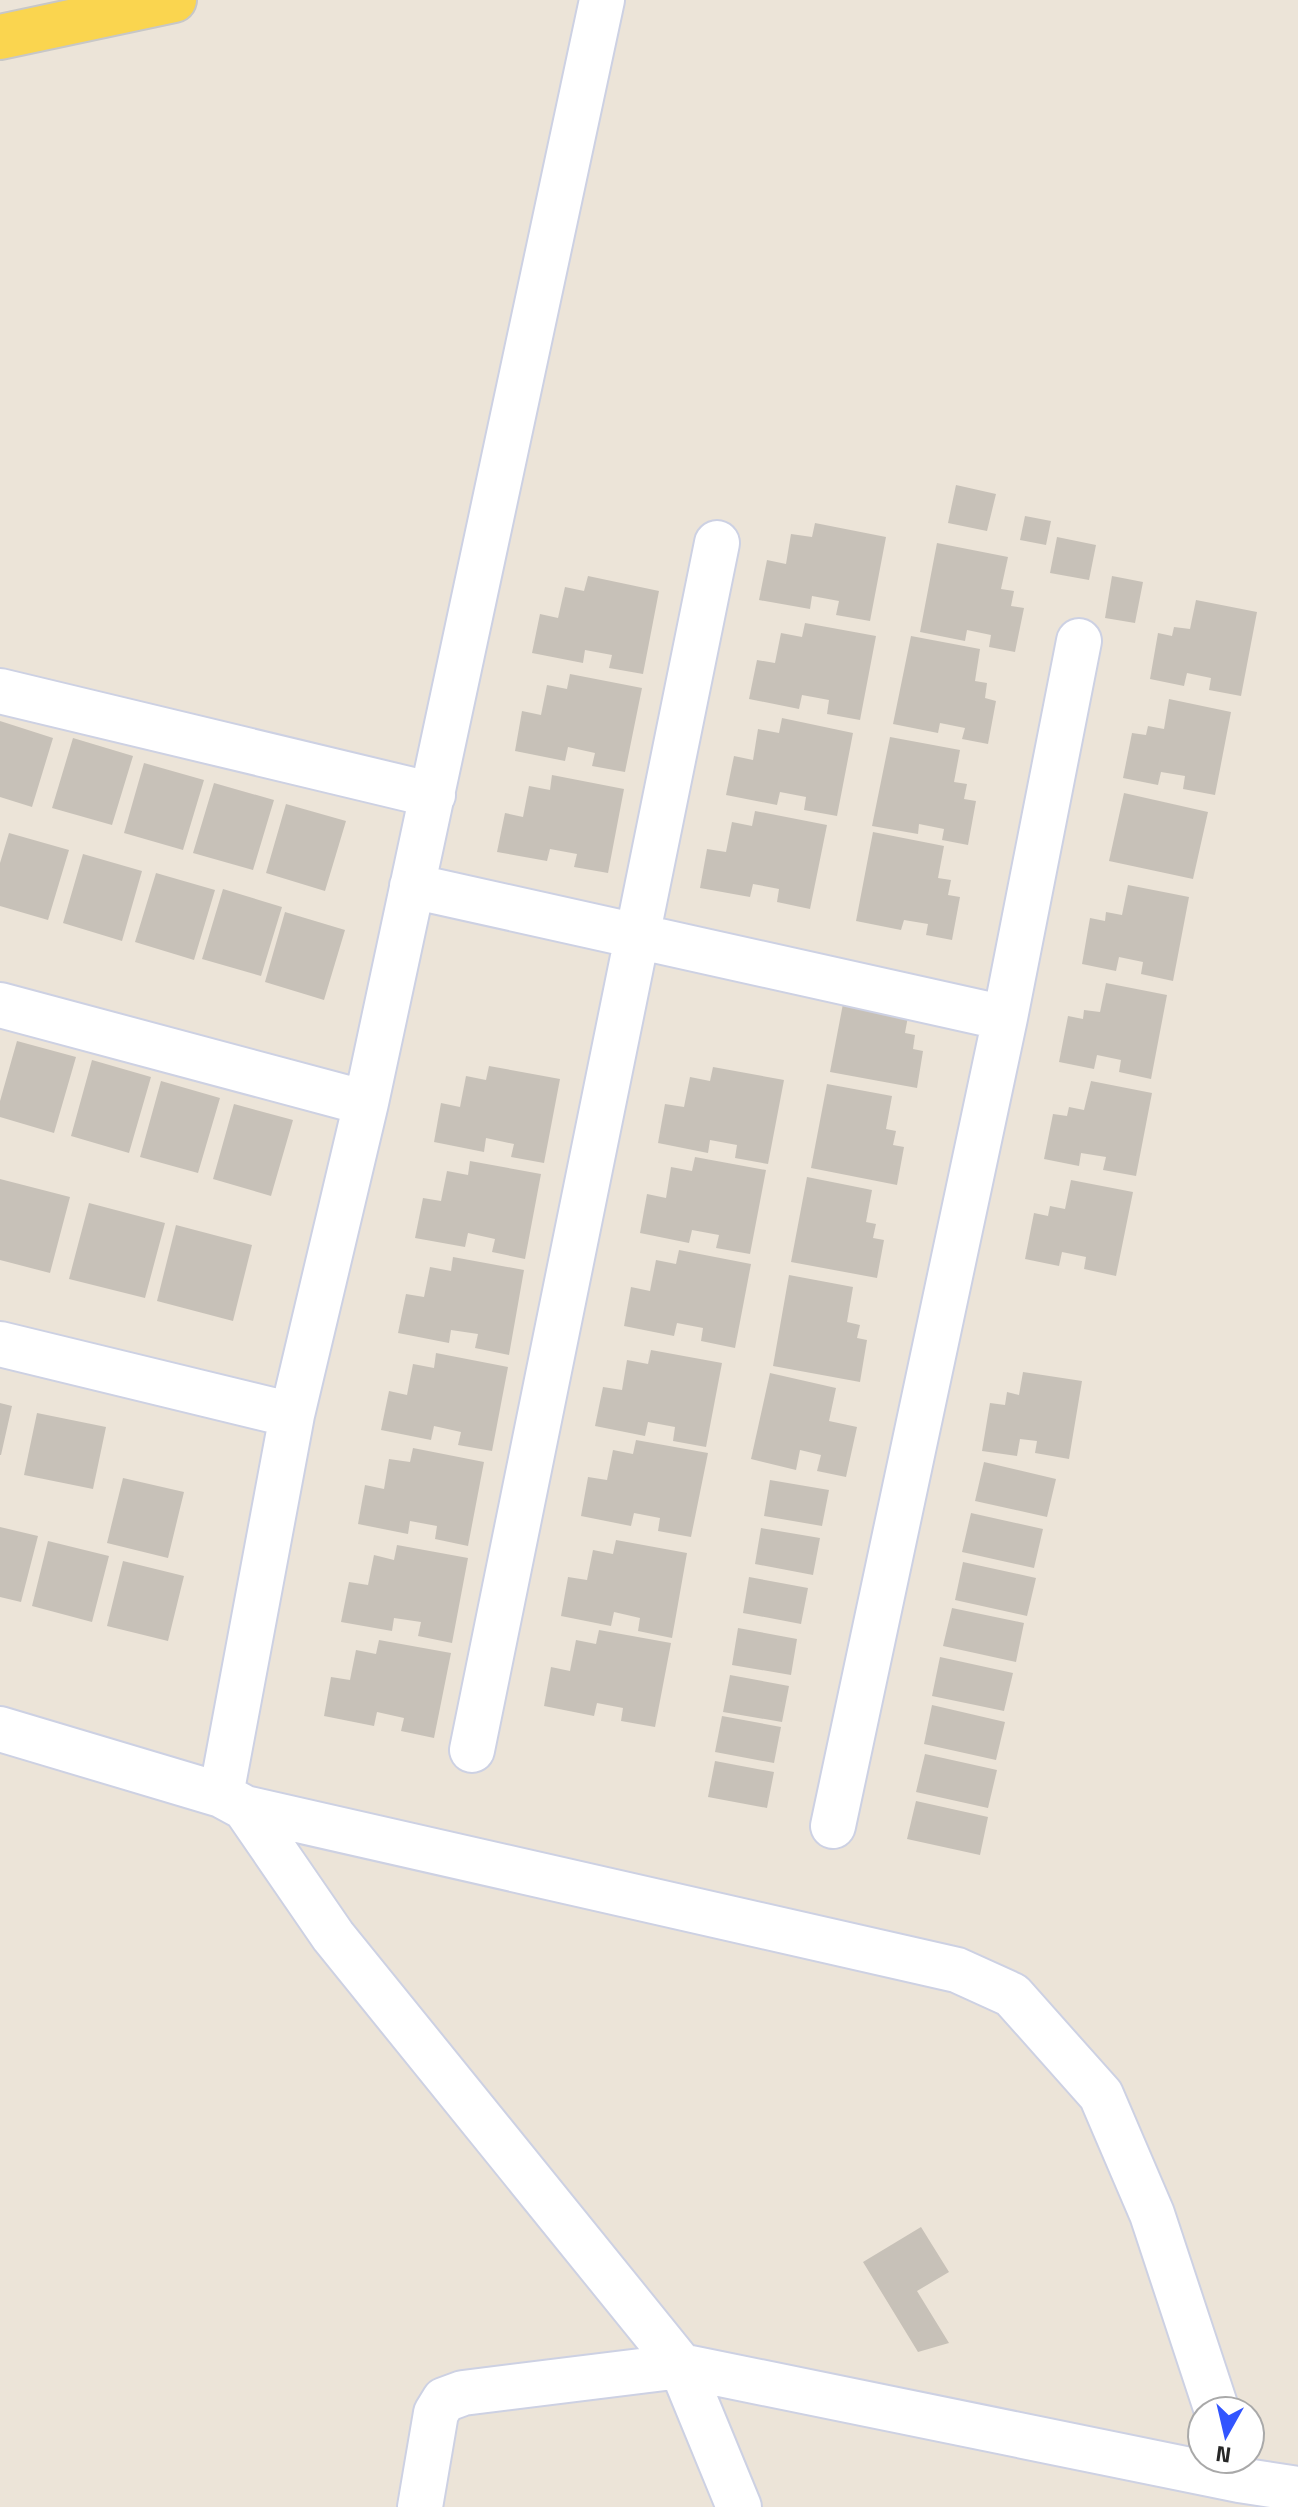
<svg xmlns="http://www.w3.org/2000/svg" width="1298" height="2507" font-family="'Titillium Web',sans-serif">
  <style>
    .building { fill: #c7c1b8 }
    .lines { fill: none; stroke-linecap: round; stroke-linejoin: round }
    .minor-casing { stroke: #cdd1e3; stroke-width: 48 }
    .major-casing { stroke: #c7c7c7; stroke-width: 48 }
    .minor { stroke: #fff; stroke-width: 44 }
    .major { stroke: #fad54f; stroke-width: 44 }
  </style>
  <rect width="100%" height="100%" fill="#ece4d8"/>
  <path class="building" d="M956,485L996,494L987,531L948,523Z
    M1025,516L1051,521L1046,545L1020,540Z
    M815,523L886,537L870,621L836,615L839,601L812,596L810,609L759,600L767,560L786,564L791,534L812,537Z
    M1057,537L1096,545L1089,580L1050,573Z
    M937,543L1008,557L1001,589L1014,591L1011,606L1024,608L1015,652L989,647L991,635L967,630L965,641L920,632Z
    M588,576L659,591L643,674L609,668L612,655L585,650L583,663L532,653L540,614L558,618L565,587L584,591Z
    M1112,576L1143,582L1135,623L1105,618Z
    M1196,600L1257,612L1241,696L1209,690L1211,678L1187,673L1184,686L1150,679L1158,633L1172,636L1174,627L1190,629Z
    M805,623L876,636L860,720L827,714L829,700L802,695L799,709L749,699L757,660L775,663L781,633L802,637Z
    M911,636L980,649L975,681L987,683L985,698L996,701L988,744L962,739L965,728L940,723L938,733L893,724Z
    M570,674L642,688L625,772L592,766L595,753L568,747L565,761L515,751L522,711L541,715L547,685L567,689Z
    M1169,699L1231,712L1215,795L1183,789L1185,776L1161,772L1158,785L1123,778L1132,733L1146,735L1148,726L1164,729Z
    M782,718L853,733L837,816L804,810L806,797L780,792L777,805L726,795L734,756L753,760L758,729L779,733Z
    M0,721L53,738L32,807L0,797Z
    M890,737L960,750L954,782L967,784L964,799L976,801L968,845L942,840L944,829L919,824L918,834L872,826Z
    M73,738L133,756L112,825L52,808Z
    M144,763L204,780L183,850L124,833Z
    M552,775L624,789L608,873L574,867L577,854L550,849L547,861L497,852L505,813L523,817L529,786L550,790Z
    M214,783L274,800L253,870L193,853Z
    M1124,793L1208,812L1193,879L1109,861Z
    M286,804L346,821L325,891L266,873Z
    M755,811L827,825L810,909L777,902L779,889L753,884L750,897L700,888L707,849L726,852L732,822L752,826Z
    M873,832L944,846L938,878L951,880L948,895L960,897L952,940L926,935L928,924L904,920L901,930L856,921Z
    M9,833L69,850L48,920L0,906V863Z
    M83,854L142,871L122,941L63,923Z
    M156,873L215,890L194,960L135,942Z
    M1128,885L1189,897L1173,981L1141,974L1143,962L1119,957L1116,971L1082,964L1090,918L1105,921L1106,912L1122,915Z
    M223,889L282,907L261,976L202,959Z
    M285,912L345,930L324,1000L265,982Z
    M1106,983L1167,995L1151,1079L1119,1072L1121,1060L1097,1055L1094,1069L1059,1062L1068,1016L1083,1019L1084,1010L1100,1012Z
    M846,988L911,1000L905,1033L915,1035L913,1049L923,1051L917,1088L830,1072Z
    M17,1041L76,1057L54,1133L0,1117V1101Z
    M92,1060L151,1077L129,1153L71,1136Z
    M489,1066L560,1079L544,1163L511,1157L514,1144L486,1138L484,1152L434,1142L441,1103L460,1107L466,1076L486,1080Z
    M713,1067L784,1080L768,1164L735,1158L737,1145L710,1140L708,1153L658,1143L665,1104L684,1107L690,1077L710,1081Z
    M161,1081L220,1098L198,1173L140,1157Z
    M1091,1081L1152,1093L1136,1176L1103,1170L1106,1157L1081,1153L1079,1166L1044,1159L1053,1114L1067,1116L1069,1107L1084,1110Z
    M827,1084L892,1096L886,1129L896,1131L893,1145L904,1147L897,1185L811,1168Z
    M234,1104L293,1120L271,1196L213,1179Z
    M695,1157L766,1170L750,1254L716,1248L719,1235L692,1230L689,1243L640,1233L647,1194L666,1198L671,1167L692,1171Z
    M470,1161L541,1174L525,1259L492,1252L495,1239L468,1233L465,1247L415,1238L423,1198L441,1201L447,1171L468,1175Z
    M807,1177L872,1190L866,1222L876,1224L873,1238L884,1240L877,1278L791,1262Z
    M0,1179L70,1197L50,1273L0,1260Z
    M1071,1180L1133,1192L1116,1276L1084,1269L1086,1257L1062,1252L1059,1266L1025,1259L1034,1213L1048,1216L1050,1206L1065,1209Z
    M89,1203L165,1223L145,1298L69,1279Z
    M176,1225L252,1245L233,1321L157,1301Z
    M679,1250L751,1264L735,1348L701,1341L703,1328L677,1323L674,1336L624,1326L631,1287L650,1291L656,1260L676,1264Z
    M453,1257L524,1270L509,1355L475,1348L478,1334L451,1330L449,1343L398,1333L406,1294L424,1297L430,1267L451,1271Z
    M789,1275L853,1287L847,1322L860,1325L857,1338L867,1340L860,1382L773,1366Z
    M651,1350L722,1363L706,1447L673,1441L675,1427L648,1422L645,1436L595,1426L603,1387L622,1390L627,1360L648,1364Z
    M436,1353L508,1367L492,1451L458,1445L461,1432L434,1426L431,1440L381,1430L389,1391L407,1395L413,1364L434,1368Z
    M1023,1372L1082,1381L1069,1459L1035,1453L1037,1441L1020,1439L1017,1456L982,1451L990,1403L1005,1405L1007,1392L1019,1395Z
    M770,1373L836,1388L829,1421L857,1427L846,1477L817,1471L821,1455L800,1450L796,1470L751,1459Z
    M0,1403L12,1406L1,1455H0Z
    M37,1413L106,1427L93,1489L24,1475Z
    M636,1440L708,1453L691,1537L658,1531L660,1518L634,1513L631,1526L581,1516L588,1477L607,1480L613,1450L633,1454Z
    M413,1448L484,1462L468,1546L435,1539L437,1526L410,1521L408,1534L358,1524L365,1485L384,1489L389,1459L410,1462Z
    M984,1462L1056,1479L1047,1517L975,1501Z
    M123,1478L184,1492L168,1558L107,1543Z
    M770,1480L829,1490L822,1526L764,1516Z
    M971,1513L1043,1529L1034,1568L962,1552Z
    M0,1527L38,1536L21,1602L0,1597Z
    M761,1528L820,1538L813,1575L755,1564Z
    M616,1540L687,1553L672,1638L638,1631L640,1618L614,1612L611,1626L561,1616L568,1577L587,1580L593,1550L613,1554Z
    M48,1541L109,1556L92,1622L32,1606Z
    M397,1545L468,1558L452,1643L418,1636L421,1622L394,1618L392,1631L341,1622L349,1582L368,1585L374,1555L394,1560Z
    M123,1561L184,1576L168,1641L107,1626Z
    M963,1562L1036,1578L1027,1616L955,1600Z
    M749,1577L808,1588L801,1624L743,1613Z
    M952,1608L1024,1623L1016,1662L943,1646Z
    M738,1628L797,1639L791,1675L732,1665Z
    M599,1630L671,1643L655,1727L621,1721L623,1708L597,1703L594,1716L544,1706L551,1667L570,1671L576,1640L596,1644Z
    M379,1640L451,1653L434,1738L401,1731L404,1718L377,1712L374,1726L324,1716L331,1677L350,1680L356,1650L376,1654Z
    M940,1657L1013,1673L1004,1711L932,1696Z
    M730,1675L789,1686L782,1722L723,1712Z
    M932,1705L1005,1722L996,1760L924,1744Z
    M722,1716L781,1727L774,1763L715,1752Z
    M925,1754L997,1770L988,1808L916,1792Z
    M715,1761L774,1772L767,1808L708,1797Z
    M916,1801L988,1817L980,1855L907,1839Z
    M921,2227L949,2272L917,2291L949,2343L918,2352L863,2262Z"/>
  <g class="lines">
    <defs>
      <path id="minor" d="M0,691L433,795
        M412,886L1005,1018
        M0,1005L366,1103
        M0,1344L292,1415
        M0,1729L221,1795L245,1808L957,1970L1012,1995L1101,2095L1152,2214L1217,2411
        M472,1750L717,543
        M221,1795L292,1415L366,1103L602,0
        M245,1808L333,1936L681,2366L739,2507
        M833,1826L1005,1018L1079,641
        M420,2507L436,2413L444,2400L463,2393L681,2366L1239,2480L1298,2489"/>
      <path id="major" d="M0,37L174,0"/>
    </defs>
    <use href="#minor" class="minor-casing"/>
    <use href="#major" class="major-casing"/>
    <use href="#minor" class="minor"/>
    <use href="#major" class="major"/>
  </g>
  <g transform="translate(1226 2435) rotate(188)"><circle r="38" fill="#ffffff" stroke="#a9a9a9" stroke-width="2"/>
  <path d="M0-6L14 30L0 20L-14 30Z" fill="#3255ff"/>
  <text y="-12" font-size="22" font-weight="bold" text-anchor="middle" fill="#282828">N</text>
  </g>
</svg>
